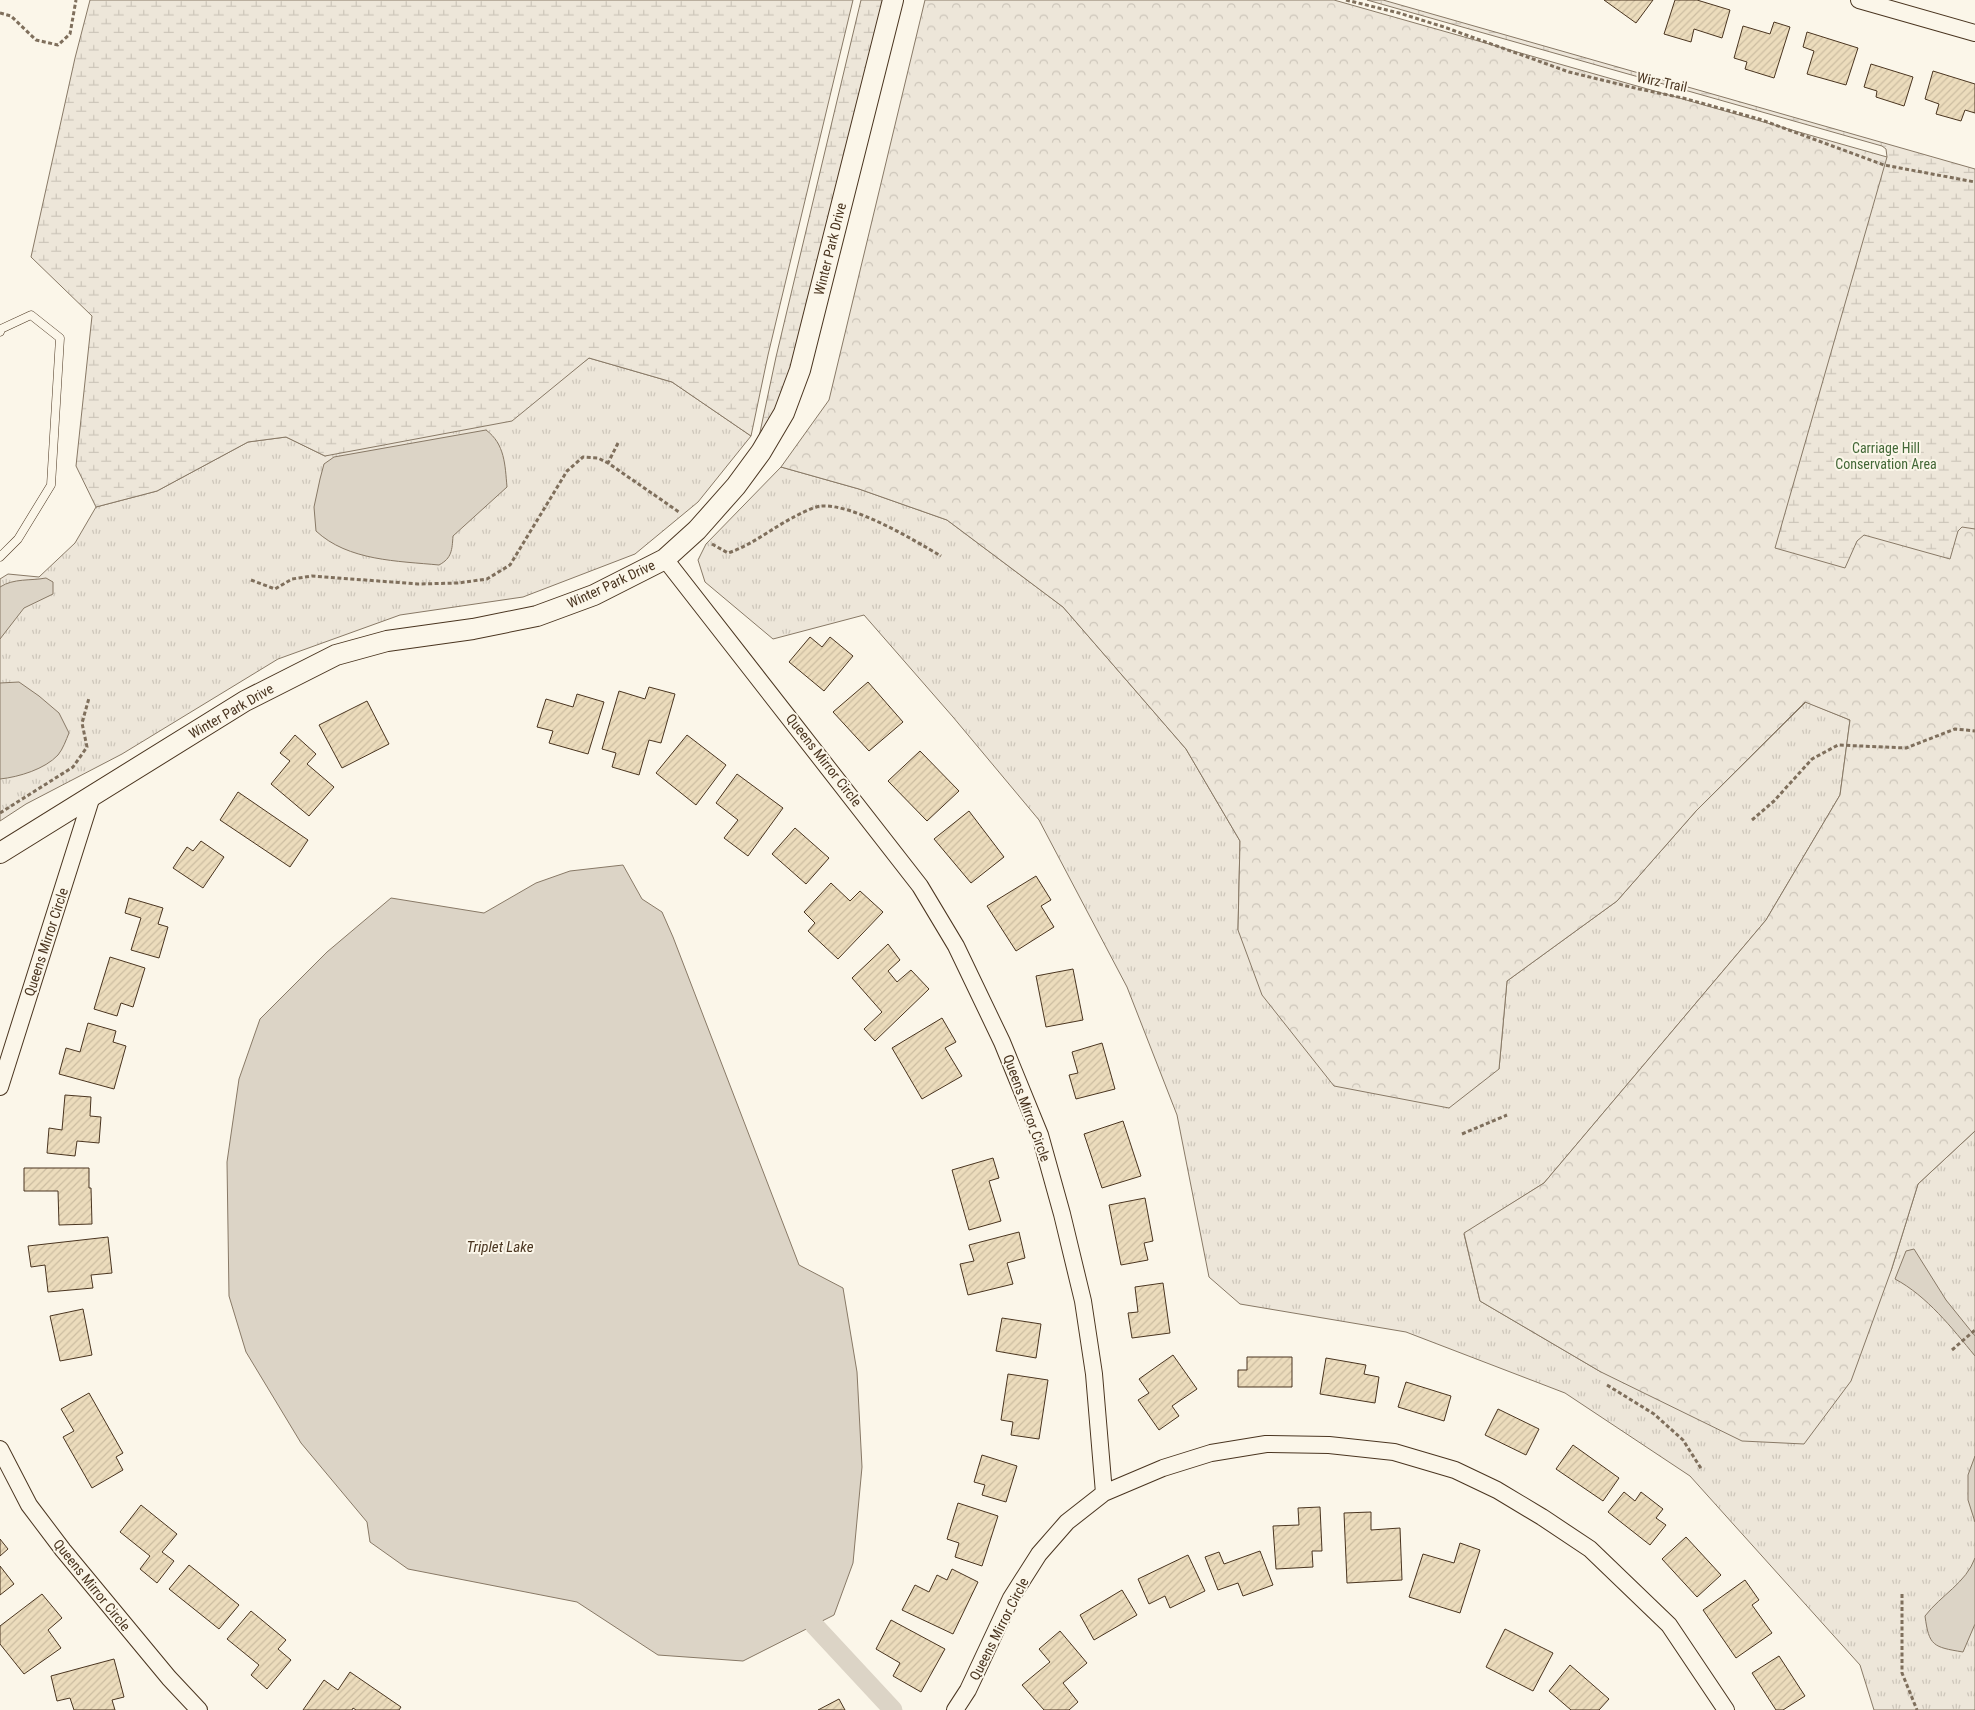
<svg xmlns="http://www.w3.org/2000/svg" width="1975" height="1710" font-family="'Roboto Condensed',sans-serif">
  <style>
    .grass { fill: url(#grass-tufts); stroke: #887966 }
    .forest { fill: url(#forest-crowns); stroke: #887966 }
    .wetland { fill: url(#wetland-marsh); stroke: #887966 }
    .water { fill: #dcd4c6; stroke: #887966 }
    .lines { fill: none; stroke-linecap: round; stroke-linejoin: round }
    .canal { stroke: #dcd4c6; stroke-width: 19 }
    .building { fill: url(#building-hatch); stroke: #4a3520 }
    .service-casing { stroke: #4a3520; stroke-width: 9 }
    .minor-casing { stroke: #4a3520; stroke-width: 18 }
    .tertiary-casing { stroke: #4a3520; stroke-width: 22 }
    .path { stroke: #7f6f5c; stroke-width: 3; stroke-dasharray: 4 2.5; stroke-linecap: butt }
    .service { stroke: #fbf6e9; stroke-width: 8 }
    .minor { stroke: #fbf6e9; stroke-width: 16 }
    .tertiary { stroke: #fbf6e9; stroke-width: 20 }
    .labels { text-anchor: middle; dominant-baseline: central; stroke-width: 4; stroke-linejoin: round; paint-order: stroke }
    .street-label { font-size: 14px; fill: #4a3520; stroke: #fbf6e9 }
    .park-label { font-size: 14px; fill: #436837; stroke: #fbf6e9 }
    .water-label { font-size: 15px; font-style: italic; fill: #4a3520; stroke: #fbf6e9 }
  </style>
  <defs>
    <pattern id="grass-tufts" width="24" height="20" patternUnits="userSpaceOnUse" patternTransform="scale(1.25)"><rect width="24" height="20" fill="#ede6d9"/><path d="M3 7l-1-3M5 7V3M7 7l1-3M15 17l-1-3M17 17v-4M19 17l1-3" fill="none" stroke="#cdc6ba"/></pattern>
    <pattern id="forest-crowns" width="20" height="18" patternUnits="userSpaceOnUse" patternTransform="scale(1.25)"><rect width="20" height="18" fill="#ede6d9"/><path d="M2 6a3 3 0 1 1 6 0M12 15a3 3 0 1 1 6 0" fill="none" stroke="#cdc6ba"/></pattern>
    <pattern id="wetland-marsh" width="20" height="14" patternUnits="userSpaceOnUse" patternTransform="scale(1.25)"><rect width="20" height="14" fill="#ede6d9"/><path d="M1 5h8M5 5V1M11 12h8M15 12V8" fill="none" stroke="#cdc6ba"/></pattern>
    <pattern id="building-hatch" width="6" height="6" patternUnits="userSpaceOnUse" patternTransform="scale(1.25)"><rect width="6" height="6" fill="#ecdcbc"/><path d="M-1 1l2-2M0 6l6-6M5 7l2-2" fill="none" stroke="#ccbda1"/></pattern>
  </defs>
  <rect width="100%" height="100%" fill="#fbf6e9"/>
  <path class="grass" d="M589,358L672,382L751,436L698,502L635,554L523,597L400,615L278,659L122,754L26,804L0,821V579L8,574L39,577L75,543L96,507L157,491L248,442L286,437L325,456L561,379Z
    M781,467L859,489L947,520L1063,607L1186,749L1240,841L1238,930L1499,1069L1507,981L1617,901L1696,811L1806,702L1850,720L1840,795L1766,920L1544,1183L1464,1234L1480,1301L1601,1372L1891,1271L1918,1184L1975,1131V1710H1874L1860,1665L1690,1476L1565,1393L1406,1332L1240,1304L1209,1277L1177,1115L1127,987L1039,820L953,717L864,615L773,639L705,582L698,560L706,544Z"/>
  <path class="forest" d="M925,0H1334L1975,182V1131L1918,1184L1891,1271L1851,1381L1804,1444L1742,1441L1601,1372L1480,1301L1464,1233L1544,1183L1766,920L1840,795L1850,720L1805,702L1696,811L1617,901L1507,981L1499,1069L1449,1108L1334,1086L1262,995L1238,930L1240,841L1186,749L1063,607L947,520L859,489L781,467L829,400Z"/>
  <path class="wetland" d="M90,0H853L768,355L751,436L672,382L589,358L512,421L325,456L286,437L248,442L157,491L96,507L76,466L92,316L31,257L75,58Z
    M861,0H883L791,367L776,408L759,437L776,357Z
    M1367,0H1383L1975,169V529L1962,527L1958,531L1950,559L1864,535L1857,541L1845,568L1775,548L1887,157L1886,149L1882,146Z"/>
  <path class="water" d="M486,430C505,444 505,465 507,487L453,536C452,550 452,558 439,565C398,561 348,561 316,531L314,507L320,479L324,464L334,457Z
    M46,578L53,582V594L24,608L0,639V587C14,578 30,581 46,578Z
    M19,682L39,696L59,713L69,733C66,740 63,749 58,755C45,769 19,777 0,779V683Z
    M623,865L642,899L662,912L673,937L799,1265L843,1288L857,1372L862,1467L853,1563L834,1615L743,1661L658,1655L577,1602L408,1569L370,1542L367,1522L301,1443L246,1352L229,1296L227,1162L239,1079L260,1019L327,952L391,898L484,913L536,883L570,871Z
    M1914,1249L1946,1300L1975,1336V1356C1952,1328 1927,1296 1895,1279L1906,1251Z
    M1975,1456V1522L1968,1500V1475Z
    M1975,1558V1624L1963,1652C1933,1647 1929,1646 1925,1616C1941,1595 1966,1583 1975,1558Z"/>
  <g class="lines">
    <path class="canal" d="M814,1625L893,1710"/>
  </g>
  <path class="building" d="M1604,0H1653L1636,23Z
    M1675,0H1697L1730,10L1722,38L1694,29L1691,42L1664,34Z
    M1774,22L1790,27L1774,78L1745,69L1747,62L1734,58L1743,26L1770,34Z
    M1807,32L1858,48L1846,85L1807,74L1814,51L1803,47Z
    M1871,64L1913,77L1904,106L1876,97L1877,91L1864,87Z
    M1933,71L1975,84V113L1965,110L1961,121L1936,114L1939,104L1925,99Z
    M810,637L822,647L830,637L853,656L824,691L789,662Z
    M868,682L903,722L869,751L833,712Z
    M649,687L675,694L661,743L649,740L639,775L612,767L616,753L602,749L619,691L645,699Z
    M577,694L604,702L588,754L549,743L553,731L537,727L546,699L573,707Z
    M367,701L389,744L342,768L319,725Z
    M295,735L316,754L307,764L334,787L309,816L271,784L290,761L280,753Z
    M687,735L726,765L696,805L656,773Z
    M920,751L959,791L927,821L888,781Z
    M737,774L783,808L748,856L724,838L738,820L716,803Z
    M238,792L308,840L290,867L220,820Z
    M969,811L1004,857L971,883L934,839Z
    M795,828L829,858L806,884L772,854Z
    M201,841L224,857L203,888L173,868L187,847L193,851Z
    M1036,876L1051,900L1041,906L1054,927L1016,951L987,906Z
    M831,883L850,901L860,891L883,912L838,959L808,931L815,923L804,912Z
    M129,898L163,908L158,924L168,927L159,958L131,950L141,918L125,913Z
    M888,944L900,960L888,971L897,982L911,970L929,989L875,1041L864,1029L882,1012L852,978Z
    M110,957L145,968L133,1007L121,1003L117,1016L94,1009Z
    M1073,969L1083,1020L1046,1027L1036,976Z
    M942,1018L956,1042L945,1048L962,1076L922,1099L892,1048Z
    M88,1023L116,1031L113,1042L126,1046L114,1089L59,1074L66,1048L80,1052Z
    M1102,1043L1115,1089L1076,1099L1069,1075L1078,1073L1072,1052Z
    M65,1095L91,1097L90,1116L101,1117L99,1143L77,1141L75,1156L47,1153L49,1128L62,1130Z
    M1123,1121L1141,1176L1102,1188L1084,1134Z
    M993,1158L999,1178L989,1181L1001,1221L969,1230L952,1170Z
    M24,1168H89V1188H91L92,1224L59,1225L58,1191H24Z
    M1145,1198L1153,1241L1144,1243L1148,1260L1121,1265L1109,1205Z
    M1019,1232L1025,1258L1007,1263L1013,1284L968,1295L960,1264L974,1261L969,1245Z
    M108,1237L112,1273L91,1275L93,1288L48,1292L45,1265L31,1267L28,1246Z
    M1163,1283L1170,1333L1132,1338L1128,1313L1138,1312L1135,1287Z
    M83,1309L92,1355L60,1361L50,1316Z
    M1002,1318L1041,1324L1036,1358L996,1351Z
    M1173,1355L1197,1389L1172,1406L1179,1416L1159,1430L1138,1400L1149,1393L1139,1379Z
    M1247,1357H1292V1387H1238V1370H1247Z
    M1326,1358L1366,1365L1364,1374L1379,1377L1375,1403L1320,1394Z
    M1008,1374L1048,1380L1039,1439L1011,1435L1013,1422L1001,1420Z
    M1406,1382L1451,1396L1444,1421L1398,1407Z
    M89,1393L123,1453L116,1457L123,1470L92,1488L63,1437L74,1431L61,1409Z
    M1498,1409L1539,1429L1526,1455L1485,1435Z
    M1573,1445L1619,1478L1603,1501L1556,1469Z
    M982,1455L1017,1466L1006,1502L982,1495L985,1485L974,1482Z
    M1624,1492L1635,1501L1641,1492L1663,1509L1656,1518L1666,1525L1650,1545L1608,1512Z
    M958,1503L998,1516L982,1566L955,1557L959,1543L947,1539Z
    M141,1505L177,1534L162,1552L174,1561L157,1583L140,1569L150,1556L120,1532Z
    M1320,1507L1322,1551H1312L1313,1567L1276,1569L1273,1526L1299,1525L1298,1508Z
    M1371,1512V1530L1400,1528L1402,1580L1347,1583L1344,1513Z
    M1686,1537L1721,1575L1697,1597L1662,1559Z
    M0,1539L8,1549L0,1556Z
    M1460,1543L1480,1550L1460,1613L1409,1597L1423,1554L1454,1563Z
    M1260,1551L1273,1585L1243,1596L1238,1583L1218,1590L1205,1557L1219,1552L1224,1564Z
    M1188,1555L1205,1591L1170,1608L1165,1596L1149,1604L1138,1579Z
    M189,1565L239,1605L219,1629L169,1589Z
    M0,1566L14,1584L0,1595Z
    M952,1569L978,1582L953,1634L902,1610L915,1585L929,1592L937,1575L947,1580Z
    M1745,1580L1759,1600L1752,1605L1772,1633L1736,1658L1703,1610Z
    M1122,1590L1137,1615L1094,1640L1080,1615Z
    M42,1594L62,1618L48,1630L61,1648L24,1674L0,1644V1626Z
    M251,1611L286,1640L278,1649L291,1660L267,1689L251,1675L259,1665L227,1639Z
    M891,1620L945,1649L921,1692L893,1676L900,1663L876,1649Z
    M1505,1629L1553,1653L1533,1691L1486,1667Z
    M1060,1631L1087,1663L1063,1683L1078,1702L1069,1710H1044L1022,1685L1050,1662L1039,1649Z
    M1779,1656L1805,1696L1783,1710H1776L1752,1673Z
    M114,1659L124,1697L112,1700L115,1710H74L70,1698L57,1701L51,1676Z
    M1570,1665L1609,1699L1599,1710H1571L1549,1691Z
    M350,1672L401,1707L399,1710H356L353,1708L352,1710H303L324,1680L338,1690Z
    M839,1699L845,1710H818Z"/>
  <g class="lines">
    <defs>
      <path id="service" d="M0,332L1,329L31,315L60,338L51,485L18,539L0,557"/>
      <path id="minor" d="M1859,0L1975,33
        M665,559L920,886L956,946L1002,1042L1040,1135L1062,1214L1083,1301L1094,1374L1104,1493
        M0,1087L92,796
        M0,1449L29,1505L63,1550L169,1678L199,1710
        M955,1710L968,1690L1011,1598L1039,1554L1067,1522L1104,1493L1163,1468L1211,1453L1266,1444L1329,1445L1394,1452L1455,1470L1497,1490L1542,1517L1590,1549L1669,1625L1726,1710"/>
      <path id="tertiary" d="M0,853L245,701L336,655L387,641L473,629L537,616L594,595L665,559L697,530L736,486L761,452L784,413L800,370L893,0"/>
    </defs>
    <use href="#service" class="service-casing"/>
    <use href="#minor" class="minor-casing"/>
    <use href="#tertiary" class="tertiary-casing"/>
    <path class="path" d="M1346,0L1399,13L1444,27L1569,72L1639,89L1683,98L1759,119L1884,165L1975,182
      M0,13L11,16L36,40L58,45L70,34L76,0
      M618,443L608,463L679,512
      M712,544L728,553C752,545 771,529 792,518C800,514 812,507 821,506C854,504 912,539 941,556
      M251,580L275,589L292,579L312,576L418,584L458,583L487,579L510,565L567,471L583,457L598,458L608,463
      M0,813L73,767L87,747L82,723L89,698
      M1752,820L1774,801L1812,759L1838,745L1906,748L1955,729L1975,731
      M1462,1134L1507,1115
      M1952,1350L1975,1330
      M1607,1385L1654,1414L1683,1440L1702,1470
      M1902,1594V1673L1917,1710"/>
    <use href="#service" class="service"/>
    <use href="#minor" class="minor"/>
    <use href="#tertiary" class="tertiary"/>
  </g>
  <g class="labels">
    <g class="street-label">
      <text transform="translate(1662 82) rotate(12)">Wirz Trail</text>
      <text transform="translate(830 249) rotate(-76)">Winter Park Drive</text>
      <text transform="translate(611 584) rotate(-25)">Winter Park Drive</text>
      <text transform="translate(231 711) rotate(-30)">Winter Park Drive</text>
      <text transform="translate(824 760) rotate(52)">Queens Mirror Circle</text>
      <text transform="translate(46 942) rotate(-72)">Queens Mirror Circle</text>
      <text transform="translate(1027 1108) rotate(70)">Queens Mirror Circle</text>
      <text transform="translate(92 1585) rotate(51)">Queens Mirror Circle</text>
      <text transform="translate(999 1629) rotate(-63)">Queens Mirror Circle</text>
    </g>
    <g class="park-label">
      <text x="1886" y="448">Carriage Hill<tspan x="1886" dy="16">Conservation Area</tspan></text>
    </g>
    <g class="water-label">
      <text x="500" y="1247">Triplet Lake</text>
    </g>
  </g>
</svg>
